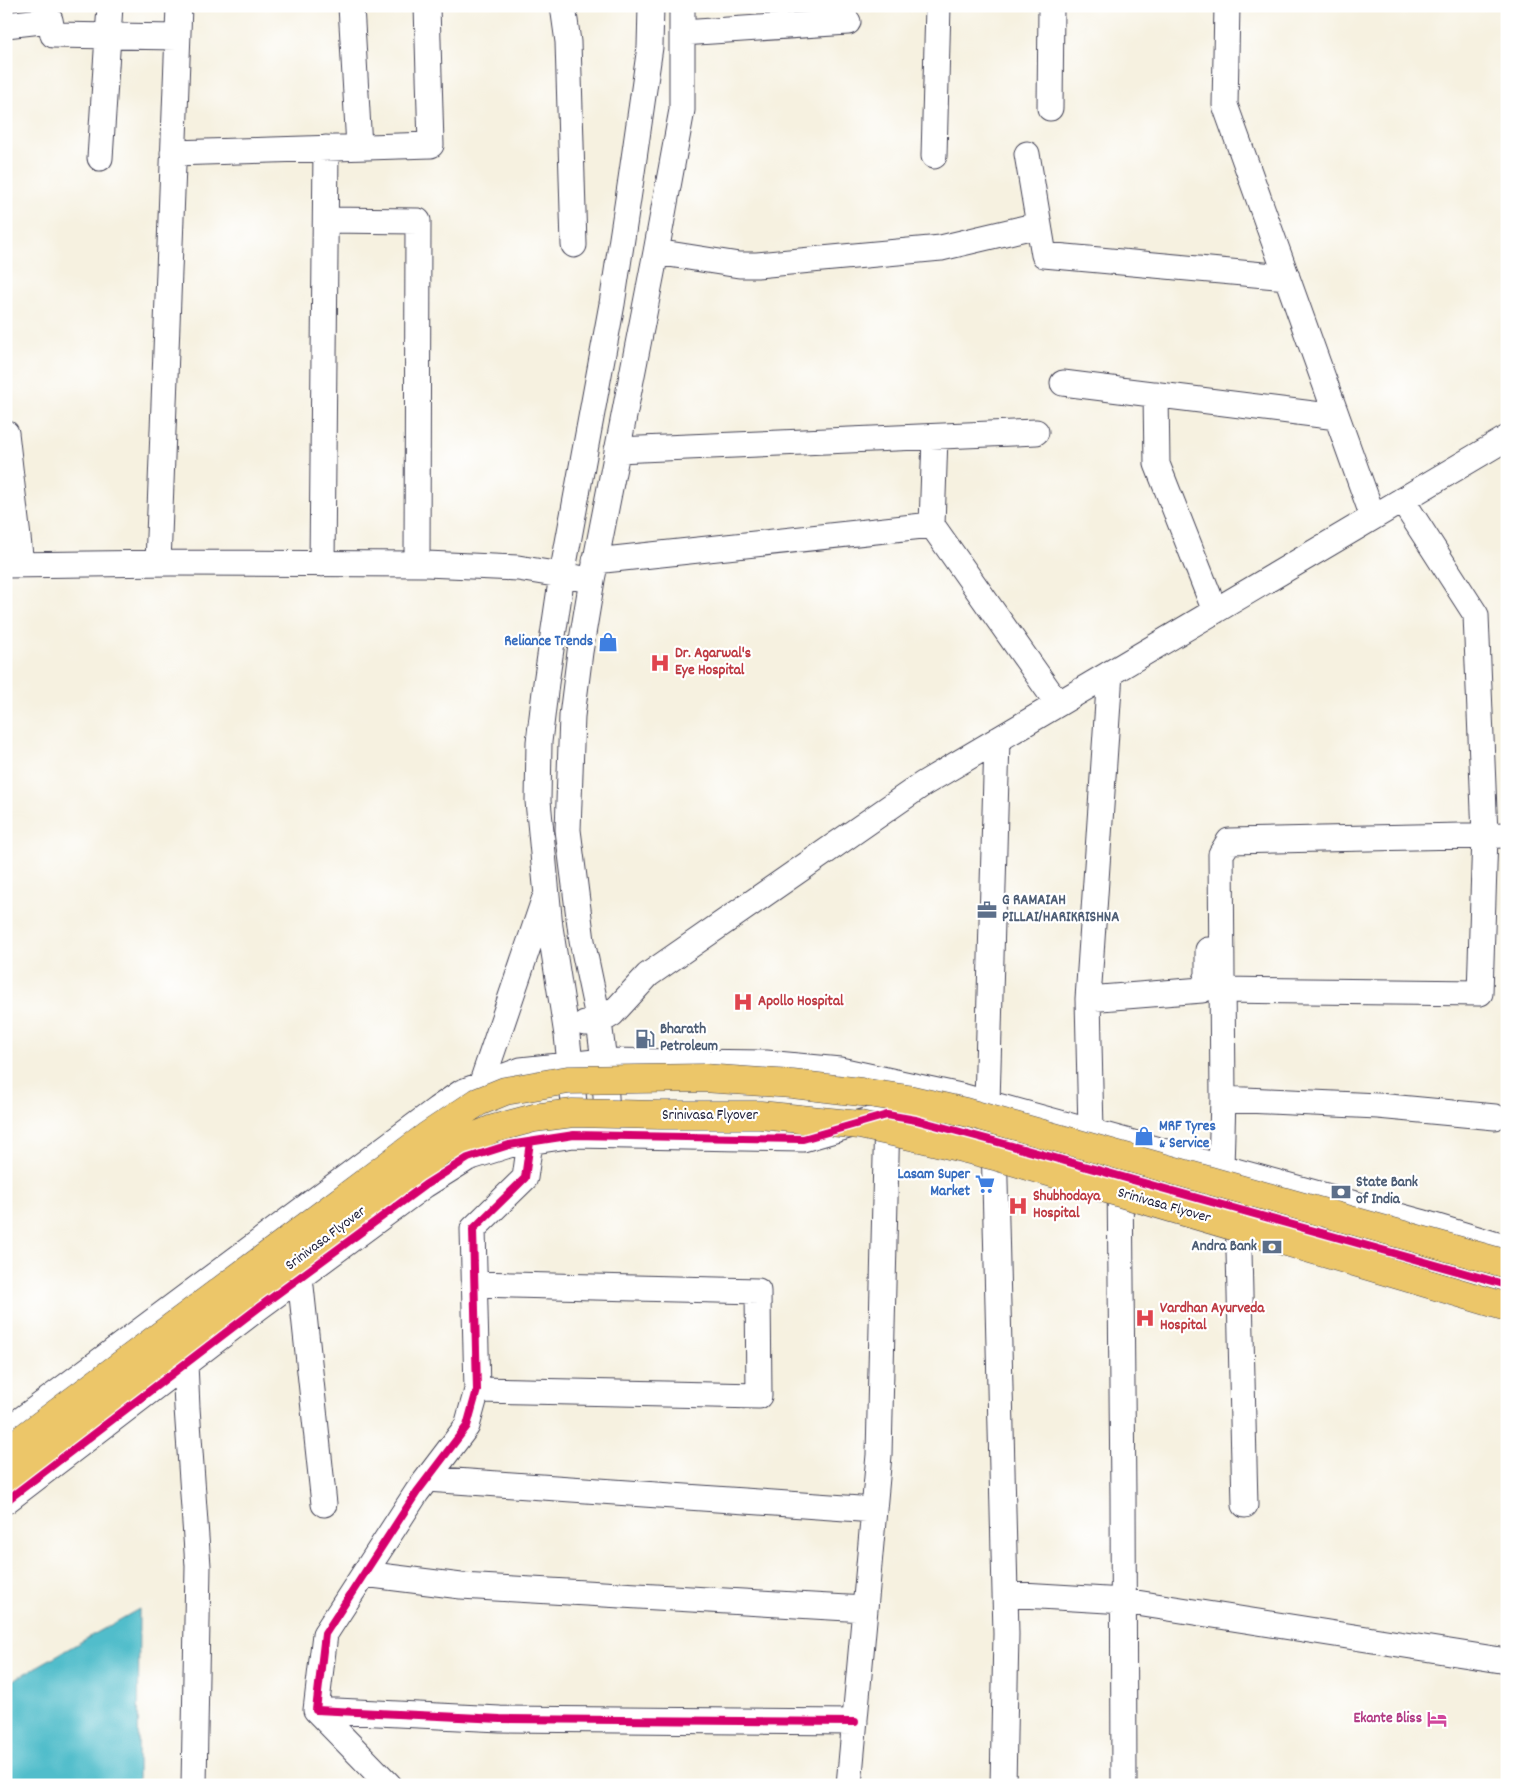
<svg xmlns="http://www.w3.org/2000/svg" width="1513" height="1791" font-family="Dekko,sans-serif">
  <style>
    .water { fill: #51bdcb; stroke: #3a7083 }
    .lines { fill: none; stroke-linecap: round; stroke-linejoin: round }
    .minor-casing { stroke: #424154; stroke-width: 27 }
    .minor { stroke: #fff; stroke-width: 25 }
    .major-bridge-casing { stroke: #424154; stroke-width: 29; stroke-linecap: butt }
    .major-bridge { stroke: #ecc669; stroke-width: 28 }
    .cycleway-casing { stroke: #fff; stroke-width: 11 }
    .cycleway { stroke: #d6006c; stroke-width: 8 }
    .labels { text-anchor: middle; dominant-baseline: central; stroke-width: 4.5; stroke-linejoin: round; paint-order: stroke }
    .shop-label { font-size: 15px; font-weight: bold; fill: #366cbe; stroke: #fff; text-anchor: end }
    .health-label { font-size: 15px; font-weight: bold; fill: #be3a42; stroke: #fff; text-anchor: start }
    .service-label { font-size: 15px; font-weight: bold; fill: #4e5e75; stroke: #fff; text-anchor: start }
    .street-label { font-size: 15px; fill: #22223b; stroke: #fff }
    .hotel-label { font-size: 15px; font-weight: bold; fill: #b23c85; stroke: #fff; text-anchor: end }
  </style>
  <rect width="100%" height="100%" fill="#fff"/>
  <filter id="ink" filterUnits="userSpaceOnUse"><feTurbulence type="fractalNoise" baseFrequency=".02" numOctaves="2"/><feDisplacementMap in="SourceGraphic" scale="10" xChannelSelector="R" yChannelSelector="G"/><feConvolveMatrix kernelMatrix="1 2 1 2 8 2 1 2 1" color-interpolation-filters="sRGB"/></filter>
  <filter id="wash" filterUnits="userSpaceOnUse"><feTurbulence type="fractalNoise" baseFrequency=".0096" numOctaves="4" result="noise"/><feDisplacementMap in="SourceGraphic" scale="20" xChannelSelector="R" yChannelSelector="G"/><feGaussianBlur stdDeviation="1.12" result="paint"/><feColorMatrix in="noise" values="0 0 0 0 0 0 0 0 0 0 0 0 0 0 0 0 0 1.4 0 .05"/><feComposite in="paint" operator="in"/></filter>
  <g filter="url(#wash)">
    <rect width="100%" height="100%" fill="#f6f1e0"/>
    <path class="water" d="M139,1609L138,1785H6V1684Z"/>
  </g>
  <g filter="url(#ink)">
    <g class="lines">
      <defs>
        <path id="minor" d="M351,6L359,147
          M563,6L568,42L574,245
          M1227,6L1225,105L1373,517
          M6,25L50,20L53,35L177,37
          M682,33L848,22
          M1050,108L1051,6
          M173,153L431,145L427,6
          M1027,154L1044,255L1287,277
          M934,156L938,6
          M100,158L110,6
          M326,220L418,221L417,564
          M656,252L739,265H757L941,248L1038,225
          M1063,383L1337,417
          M1156,394L1157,464L1215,611
          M6,433L21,564
          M617,450L1036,432
          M932,525L935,437
          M595,561L932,525L1058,704
          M158,563L179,6
          M322,564L326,148
          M6,565L171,563L426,564L518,568L579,578
          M1222,990L1480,993L1485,835L1476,615L1402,500
          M1088,999L1202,990L1208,975V950
          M585,1023L599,1022L612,1014L648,975L923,784L1507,438
          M481,1085L544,900
          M1223,1099L1378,1106L1495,1117
          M987,1103L997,740
          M1091,1131L1088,999L1110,673
          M577,1132L567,1035L550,927L538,801L539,742L546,683L562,575L612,304L630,186L650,47L651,6
          M608,1133L604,1061L599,1022L582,941L568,830L572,716L580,652L592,580L656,252L682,110V6
          M994,1141L1006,1634L1003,1785
          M530,1142L525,1178L473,1229L477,1390L467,1426L417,1492L325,1634L316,1710L500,1719L855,1722
          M1221,1167L1223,1099L1221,854L1229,841L1507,835
          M1120,1176L1123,1495L1124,1785
          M1238,1209L1245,1505
          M300,1277L324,1504
          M474,1284L758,1291L759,1396L477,1390
          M185,1363L187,1408L198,1566L194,1785
          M6,1431L437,1109L462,1092L521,1070L604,1061L766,1063L840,1070L965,1097L1421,1222L1507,1248
          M427,1479L874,1510
          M6,1501L258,1308L425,1185L468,1158L509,1145L574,1135L803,1139L887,1115L916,1120L994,1141L1507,1285
          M364,1574L461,1586L865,1609
          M1005,1594L1124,1601L1507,1661
          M316,1710L389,1785
          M849,1785L879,1455L887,1115"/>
      </defs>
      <use href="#minor" class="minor-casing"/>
      <use href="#minor" class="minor"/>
      <defs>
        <path id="major-bridge" d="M6,1451L427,1136L478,1102L505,1091L568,1080L703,1078L792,1084L861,1092L908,1099L965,1112L1507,1264
          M6,1482L442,1150L493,1129L534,1118L573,1113L660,1115H760L860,1125L920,1138L998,1157L1507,1307"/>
      </defs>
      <use href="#major-bridge" class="major-bridge-casing"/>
      <use href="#major-bridge" class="major-bridge"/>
      <defs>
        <path id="cycleway" d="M530,1142L525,1178L473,1229L477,1390L467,1426L417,1492L325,1634L316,1710L500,1719L855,1722
          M6,1501L258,1308L425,1185L468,1158L509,1145L574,1135L803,1139L887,1115L916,1120L994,1141L1507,1285"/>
      </defs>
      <use href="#cycleway" class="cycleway-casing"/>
      <use href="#cycleway" class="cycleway"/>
    </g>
  </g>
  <defs>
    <symbol id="shop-bare" viewBox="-9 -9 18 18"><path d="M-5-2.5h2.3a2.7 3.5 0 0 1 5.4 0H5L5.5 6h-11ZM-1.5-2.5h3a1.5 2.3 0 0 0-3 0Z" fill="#3f7fe0" stroke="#fff" stroke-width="2.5" paint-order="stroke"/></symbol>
    <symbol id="hospital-bare" viewBox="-9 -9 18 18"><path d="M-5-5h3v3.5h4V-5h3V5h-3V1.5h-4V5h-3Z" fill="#e0444e" stroke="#fff" stroke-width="2.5" paint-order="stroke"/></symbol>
    <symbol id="office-bare" viewBox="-9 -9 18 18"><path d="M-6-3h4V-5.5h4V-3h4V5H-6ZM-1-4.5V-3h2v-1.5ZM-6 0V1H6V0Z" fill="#5c6f8a" stroke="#fff" stroke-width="2.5" paint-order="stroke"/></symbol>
    <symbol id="fuel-bare" viewBox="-9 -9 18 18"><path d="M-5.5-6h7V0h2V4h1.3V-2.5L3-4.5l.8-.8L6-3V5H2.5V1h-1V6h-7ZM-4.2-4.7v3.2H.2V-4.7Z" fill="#5c6f8a" stroke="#fff" stroke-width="2.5" paint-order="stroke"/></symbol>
    <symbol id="supermarket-bare" viewBox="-9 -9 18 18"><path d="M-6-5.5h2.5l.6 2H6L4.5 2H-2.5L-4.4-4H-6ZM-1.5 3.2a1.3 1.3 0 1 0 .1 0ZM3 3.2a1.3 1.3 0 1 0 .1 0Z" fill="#3f7fe0" stroke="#fff" stroke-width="2.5" paint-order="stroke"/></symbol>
    <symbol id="bank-bare" viewBox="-9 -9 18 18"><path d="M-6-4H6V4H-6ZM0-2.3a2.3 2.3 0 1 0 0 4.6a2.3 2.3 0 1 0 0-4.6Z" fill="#5c6f8a" stroke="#fff" stroke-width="2.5" paint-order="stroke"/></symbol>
    <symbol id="hotel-bare" viewBox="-9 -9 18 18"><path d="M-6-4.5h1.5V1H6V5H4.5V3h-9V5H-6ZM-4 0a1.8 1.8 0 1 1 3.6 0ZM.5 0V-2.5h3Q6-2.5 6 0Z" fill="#d1479c" stroke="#fff" stroke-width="2.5" paint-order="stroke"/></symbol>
  </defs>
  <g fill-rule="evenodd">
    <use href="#shop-bare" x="594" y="628" width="28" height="28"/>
    <use href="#hospital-bare" x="646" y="649" width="28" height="28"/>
    <use href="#office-bare" x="973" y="896" width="28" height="28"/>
    <use href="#hospital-bare" x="729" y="988" width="28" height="28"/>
    <use href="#fuel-bare" x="631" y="1025" width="28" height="28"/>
    <use href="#shop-bare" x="1130" y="1122" width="28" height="28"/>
    <use href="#supermarket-bare" x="971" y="1170" width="28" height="28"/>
    <use href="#bank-bare" x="1327" y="1178" width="28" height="28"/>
    <use href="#hospital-bare" x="1004" y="1192" width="28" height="28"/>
    <use href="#bank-bare" x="1258" y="1233" width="28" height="28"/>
    <use href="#hospital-bare" x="1131" y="1304" width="28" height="28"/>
    <use href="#hotel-bare" x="1423" y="1705" width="28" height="28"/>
  </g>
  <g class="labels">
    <g class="shop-label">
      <text x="593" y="642">Reliance Trends</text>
      <text x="1159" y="1127" text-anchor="start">MRF Tyres<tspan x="1159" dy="17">&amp; Service</tspan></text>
      <text x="970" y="1175">Lasam Super<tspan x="970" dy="17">Market</tspan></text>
    </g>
    <g class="health-label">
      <text x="675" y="654">Dr. Agarwal's<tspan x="675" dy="17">Eye Hospital</tspan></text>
      <text x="758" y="1002">Apollo Hospital</text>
      <text x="1033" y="1197">Shubhodaya<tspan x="1033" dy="17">Hospital</tspan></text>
      <text x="1160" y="1309">Vardhan Ayurveda<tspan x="1160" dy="17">Hospital</tspan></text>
    </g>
    <g class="service-label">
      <text x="1002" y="901">G RAMAIAH<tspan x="1002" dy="17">PILLAI/HARIKRISHNA</tspan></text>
      <text x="660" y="1030">Bharath<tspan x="660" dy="17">Petroleum</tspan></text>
      <text x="1356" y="1183">State Bank<tspan x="1356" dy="17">of India</tspan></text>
      <text x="1257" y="1247" text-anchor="end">Andra Bank</text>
    </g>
    <g class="street-label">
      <text x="710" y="1116">Srinivasa Flyover</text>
      <text transform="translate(1164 1206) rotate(16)">Srinivasa Flyover</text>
      <text transform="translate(326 1239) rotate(-37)">Srinivasa Flyover</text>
    </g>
    <g class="hotel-label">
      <text x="1422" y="1719">Ekante Bliss</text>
    </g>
  </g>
  <rect width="1513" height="1791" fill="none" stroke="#fff" stroke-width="25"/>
</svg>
